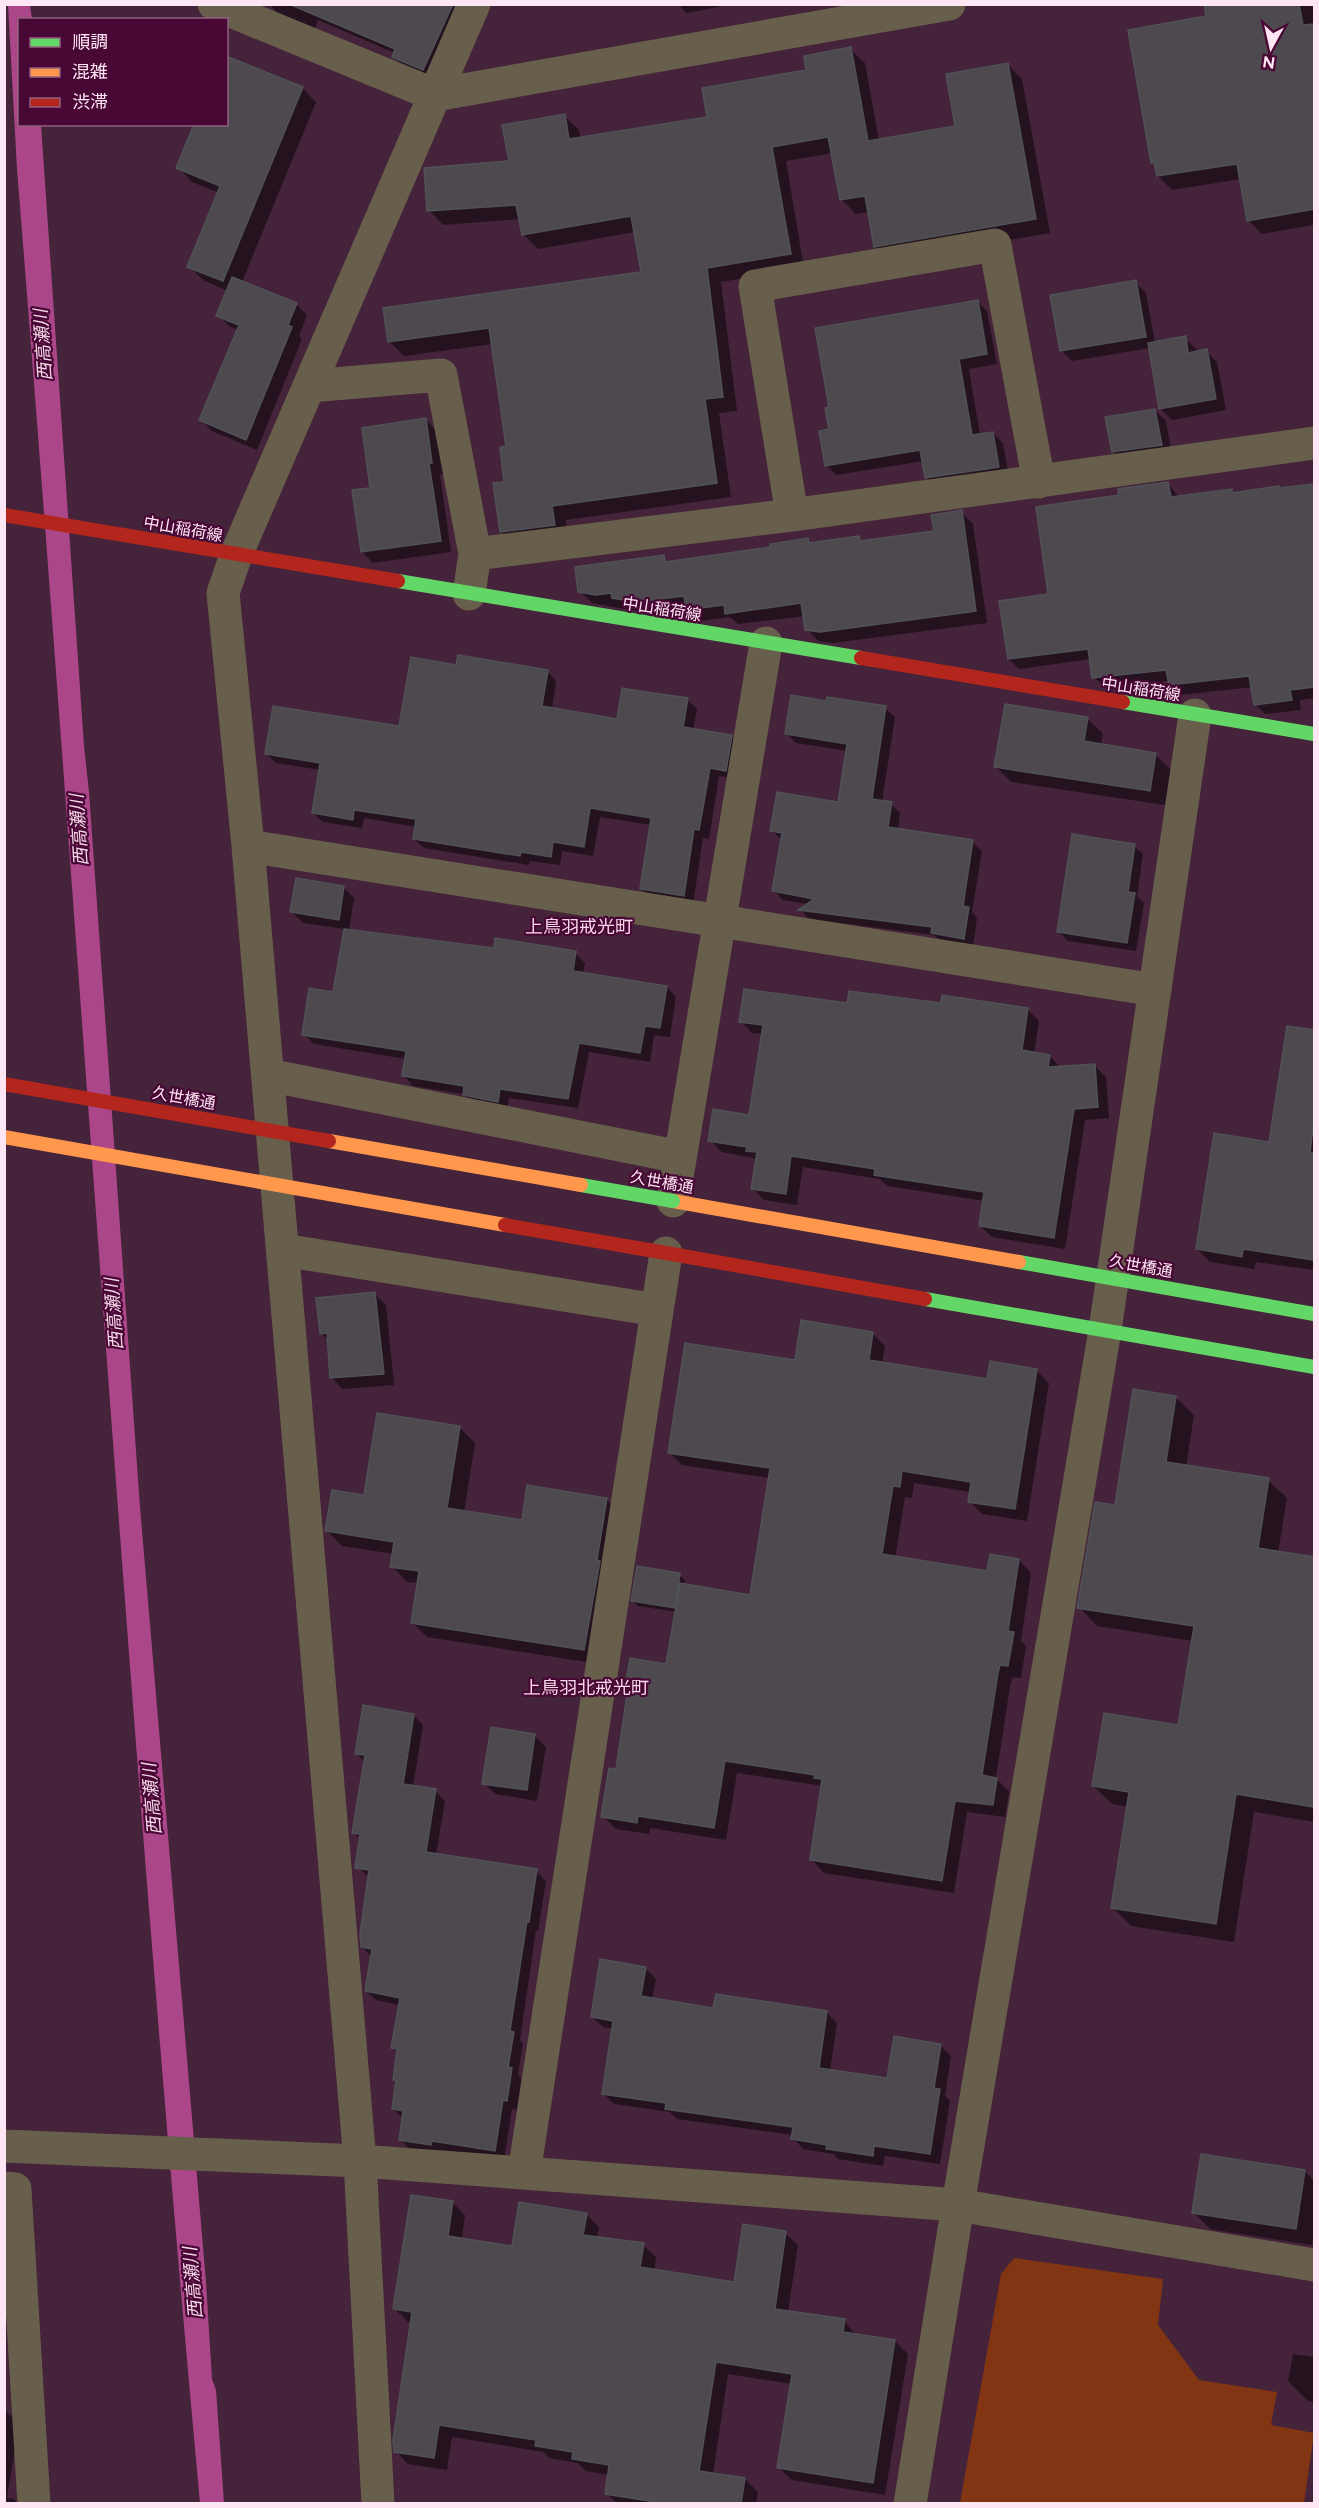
<svg xmlns="http://www.w3.org/2000/svg" width="1319" height="2508" font-family="Figtree,'Noto Sans JP',sans-serif">
  <style>
    .green { fill: #823513 }
    .water { fill: #ab4688 }
    .shadow { fill: #0007 }
    .building { fill: #4d494f; stroke: #4f5256; stroke-width: 1.5 }
    .lines { fill: none; stroke-linecap: round; stroke-linejoin: round }
    .street { stroke: #675f4b; stroke-width: 33 }
    .fast { stroke: #63d668; stroke-width: 14 }
    .slow { stroke: #ff974d; stroke-width: 14 }
    .jam { stroke: #b3261e; stroke-width: 14 }
    .fast-bridge { stroke: #63d668; stroke-width: 14 }
    .slow-bridge { stroke: #ff974d; stroke-width: 14 }
    .jam-bridge { stroke: #b3261e; stroke-width: 14 }
    .labels { text-anchor: middle; dominant-baseline: central; stroke-width: 4.5; stroke-linejoin: round; paint-order: stroke }
    .street-label { font-size: 16px; fill: #ffe6f4; stroke: #480735 }
    .water-label { font-size: 18px; font-style: italic; fill: #f4d7e7; stroke: #480735 }
    .neighbourhood-label { font-size: 18px; fill: #f8d8ea; stroke: #480735 }
  </style>
  <rect width="100%" height="100%" fill="#45233a"/>
  <path class="green" d="M1014,2258L1163,2279L1158,2325L1199,2380L1277,2392L1271,2425L1314,2433L1304,2503H960L1001,2274Z"/>
  <path class="water" d="M8,5H30L32,19L20,20V124L41,125L84,746L89,792L140,1507L206,2282L212,2379L216,2390L224,2503H200C128,1726 80,947 17,169Z"/>
  <path class="shadow" d="M270,4H463L430,76L401,64L393,56L395,53L318,20L315,29L277,13Z
    M678,4H733L687,13Z
    M1205,4H1314V225L1262,234L1248,220L1241,179L1172,190L1158,176L1157,167L1152,162L1208,17Z
    M850,49L865,63L879,141L957,127L1008,65L1022,79L1050,233L890,261L875,246L870,212L856,214L841,199L833,153L786,161L804,268L721,282L737,411L719,413L731,497L566,520L568,539L516,546L501,531L507,448L493,344L404,356L389,341L643,273L635,232L538,249L523,234L521,219L443,225L429,210L510,163L564,116L579,130L580,139L709,118Z
    M302,88L316,102L242,282L296,304L307,315L299,336L302,339L257,450L212,431L201,420L238,330L229,326L218,315L228,291L203,280L189,266L219,193L192,182L178,167L226,124Z
    M1135,282L1146,293L1155,343L1185,338L1196,349L1197,352L1206,351L1217,362L1226,410L1172,420L1161,409L1150,348L1072,361L1061,350Z
    M977,301L987,311L997,364L969,369L980,435L993,433L1003,443L1009,477L936,487L926,477L924,461L836,475L826,465L831,431Z
    M1155,410L1166,421L1172,456L1124,462L1113,451Z
    M426,420L437,431L443,474H440L451,552L373,563L362,552L372,489Z
    M1168,484L1179,497L1231,491L1234,494L1314,484V698L1300,700L1301,710L1265,714L1255,704L1253,687L1180,695L1170,684L1169,681L1104,687L1094,677L1091,659L1019,669L1009,659L1049,595L1121,496Z
    M961,512L973,524L987,623L833,643L818,641L807,629L805,616L738,624L730,617L699,621L687,608L648,613L592,603L580,591L663,557L669,563L772,548L808,540L812,544L859,538L863,542L936,533Z
    M458,666L547,671L556,681L552,709L618,720L687,700L697,709L693,731L731,736L740,746L735,779L719,776L709,839L703,838L693,905L652,898L642,889L651,825L600,817L593,856L562,851L560,865L530,861L529,865L424,848L414,839L416,827L364,818L362,828L323,822L313,813L320,770L276,763L266,754L401,728Z
    M828,702L885,708L895,717L882,802L891,804L900,813L898,830L972,842L982,851L972,912L977,918L973,947L942,942L934,935L809,919L801,910L808,904L783,900L774,890L782,841L772,830L839,804L848,751L796,743L786,733Z
    M1087,718L1103,734L1101,745L1155,754L1171,770L1165,805L1011,782L996,767Z
    M1134,846L1143,854L1137,896L1144,903L1136,951L1068,941L1059,932Z
    M343,887L354,898L349,931L495,950L575,953L585,963L583,974L667,987L676,997L670,1037L654,1035L650,1062L589,1052L578,1108L509,1098L507,1111L474,1104L464,1094L413,1086L404,1076L406,1059L314,1044L304,1034L335,994L345,929L303,923L292,912Z
    M942,1004L1028,1010L1039,1021L1034,1054L1050,1056L1061,1068L1094,1065L1106,1077L1109,1118L1085,1120L1065,1249L992,1237L980,1226L984,1201L887,1186L880,1179L803,1167L797,1205L764,1200L752,1188L757,1159L722,1152L710,1140L751,1117L763,1034L752,1033L741,1021L849,1005Z
    M1289,1028L1314,1032V1270L1256,1262L1254,1269L1210,1262L1197,1249L1270,1143Z
    M375,1294L386,1305L394,1385L343,1389L332,1378L329,1341L321,1333Z
    M872,1333L885,1346L882,1364L988,1381L1036,1370L1049,1383L1027,1521L982,1514L969,1501L971,1492L914,1483L912,1498L905,1497L895,1558L988,1573L1019,1560L1031,1573L1021,1641L1026,1646L1021,1678L1013,1677L1010,1686L996,1778L1009,1792L1005,1817L967,1812L954,1893L824,1873L812,1860L823,1786L737,1773L726,1840L650,1828L649,1834L616,1829L603,1816L617,1771L629,1690L627,1687L667,1666L677,1612L638,1606L633,1601L679,1575L685,1580L684,1585L751,1597L769,1478L682,1465L669,1452L796,1361Z
    M1175,1397L1194,1415L1186,1467L1268,1480L1287,1498L1278,1553L1314,1558V1822L1254,1812L1234,1942L1131,1926L1113,1908L1128,1807L1112,1804L1093,1786L1180,1726L1193,1641L1097,1626L1079,1607L1116,1507Z
    M459,1427L475,1443L464,1512L523,1521L606,1499L621,1514L599,1664L427,1637L412,1622L419,1583L407,1582L392,1566L394,1554L342,1546L327,1531L366,1497Z
    M413,1715L423,1725L413,1787L435,1791L445,1801L436,1855L536,1871L546,1881L538,1931L536,1930L520,2040L523,2043L518,2075L521,2079L517,2110L512,2109L504,2160L441,2150L440,2154L410,2149L400,2139L404,2119L393,2109L397,2082L395,2079L398,2053L393,2048L400,2005L376,2000L367,1991L372,1957L362,1947L370,1878L357,1867L361,1840L354,1833L365,1762L356,1753Z
    M535,1736L546,1747L537,1801L495,1794L484,1783Z
    M645,1968L656,1979L652,1999L715,2009L827,2013L837,2023L830,2071L888,2080L940,2045L951,2056L945,2096L950,2101L940,2164L885,2156L883,2166L838,2159L833,2154L803,2149L793,2138V2135L677,2119L670,2112L614,2104L603,2093L613,2029L603,2027L592,2017Z
    M1305,2171L1314,2181V2230L1312,2245L1210,2229L1194,2213Z
    M452,2202L465,2215L462,2239L513,2247L586,2214L599,2227L597,2238L643,2245L656,2257L654,2271L736,2284L785,2233L798,2245L788,2312L844,2321L857,2336L895,2341L908,2354L885,2495L792,2480L779,2468L792,2384L728,2374L713,2474L745,2479L758,2492L756,2504H617L607,2493L609,2475L586,2471L578,2463L549,2458L543,2452L452,2437L447,2470L408,2464L396,2451L412,2322H408L395,2309Z
    M1293,2354L1314,2357V2402L1308,2401L1288,2381Z
    M4,2410L19,2423L7,2498L14,2499L18,2504H4Z"/>
  <path class="building" d="M289,4H453L423,70L392,57L395,49Z
    M1204,4H1299L1303,25L1314,24V209L1247,221L1237,164L1157,176L1154,162L1151,163L1128,30L1206,16Z
    M851,47L868,141L955,126L946,74L1008,63L1036,219L874,247L865,196L840,200L828,137L772,147L791,254L707,268L723,397L705,399L717,483L552,506L555,525L500,532L493,483L504,482L500,447L506,446L489,328L388,342L383,308L641,272L631,216L522,235L516,205L427,211L424,168L509,161L502,125L565,114L569,139L707,117L702,88L806,70L804,56Z
    M226,56L303,87L223,281L187,267L220,186L176,168L194,124H226Z
    M232,277L297,303L288,325L292,327L246,440L199,420L239,325L216,316Z
    M1136,280L1146,337L1060,351L1050,295Z
    M978,300L987,354L959,359L972,435L993,432L999,467L925,478L920,450L825,466L819,431L829,429L825,408L829,407L815,328Z
    M1186,336L1188,353L1207,349L1216,399L1159,409L1148,343Z
    M1155,409L1162,445L1112,452L1105,417Z
    M426,418L432,463H429L441,541L361,552L352,490L370,488L362,428Z
    M1168,482L1171,497L1232,489V493L1279,486V488L1314,484V687L1290,690L1292,700L1254,705L1249,676L1169,685L1166,670L1092,678L1088,649L1008,659L999,601L1048,594L1036,507L1119,495L1118,489Z
    M962,510L976,611L820,632L805,630L801,603L725,614L724,605L686,610L684,596L636,602L612,598L611,593L596,595L578,592L575,567L664,555L665,562L771,547L770,544L808,538L809,543L859,536L860,541L934,531L931,515Z
    M458,655L548,670L542,706L617,719L622,688L639,691L688,698L683,727L732,735L726,771L710,768L699,830L694,829L684,896L640,889L651,818L590,808L584,847L553,842L551,857L521,852L520,856L413,839L416,819L354,810L353,820L312,813L320,763L265,754L273,706L399,726L411,657L456,665Z
    M791,695L826,701L827,697L886,706L872,799L892,802L888,827L973,840L963,906L969,907L964,939L931,933L932,927L798,910L814,899L772,891L782,833L770,831L777,792L838,802L847,744L785,734Z
    M1005,704L1088,717L1084,741L1156,753L1150,791L994,767Z
    M1072,834L1135,844L1128,892L1135,893L1127,943L1057,932Z
    M296,878L344,886L339,920L290,912Z
    M344,929L494,948L495,938L576,951L573,971L667,986L660,1028L645,1026L640,1053L579,1043L568,1099L500,1089L498,1102L463,1095L464,1086L402,1076L406,1051L302,1035L309,988L333,992Z
    M744,989L847,1003L849,991L941,1003L942,995L1028,1008L1022,1050L1050,1055L1048,1067L1095,1064L1098,1107L1074,1109L1054,1238L979,1226L984,1192L874,1175L875,1169L791,1156L786,1194L751,1189L757,1152L746,1151L747,1147L708,1141L713,1109L749,1115L763,1025L739,1022Z
    M1287,1026L1314,1030V1120L1310,1152L1314,1153V1260L1243,1249L1242,1257L1196,1249L1214,1133L1269,1142Z
    M375,1292L384,1374L330,1378L327,1333L320,1334L316,1298Z
    M801,1320L873,1332L869,1360L987,1379L990,1361L1037,1369L1015,1509L968,1502L971,1482L902,1471L900,1487L893,1486L882,1554L987,1571L990,1554L1019,1559L1008,1631L1014,1632L1008,1666L1000,1665L998,1673L982,1775L997,1778L993,1805L955,1801L942,1881L810,1860L822,1779L814,1778L815,1775L725,1761L714,1828L638,1816L637,1823L601,1817L609,1768L616,1769L628,1688L625,1687L630,1658L666,1664L680,1583L750,1595L770,1468L668,1453L685,1343L795,1360Z
    M1133,1389L1176,1396L1166,1462L1269,1478L1258,1548L1314,1557V1807L1236,1794L1216,1924L1111,1908L1129,1792L1092,1786L1104,1713L1178,1725L1194,1626L1077,1608L1095,1502L1115,1505Z
    M377,1413L460,1426L447,1508L522,1520L527,1485L607,1498L597,1560L600,1561L584,1650L411,1623L419,1571L390,1567L394,1542L325,1531L332,1490L364,1495Z
    M637,1566L680,1573L675,1608L631,1601Z
    M363,1705L414,1714L403,1784L436,1789L426,1852L537,1869L529,1922L527,1921L510,2031L514,2032L508,2067L512,2068L507,2101L503,2100L495,2151L432,2141L431,2145L399,2140L403,2111L392,2109L396,2080H393L397,2049L391,2048L400,1998L365,1991L372,1949L361,1947L360,1934L369,1870L355,1868L360,1834L352,1833L365,1755L355,1754Z
    M491,1727L535,1734L527,1790L482,1784Z
    M600,1959L646,1967L641,1996L713,2008L716,1994L827,2011L819,2068L887,2078L894,2036L941,2044L934,2088L940,2089L930,2154L874,2146L873,2156L826,2149L827,2145L791,2139L793,2127L665,2109L666,2103L602,2094L613,2021L591,2017Z
    M1201,2154L1305,2170L1296,2229L1192,2213Z
    M411,2195L453,2201L448,2236L512,2246L519,2202L587,2213L583,2235L644,2243L640,2267L734,2282L743,2224L786,2231L775,2309L845,2319L843,2332L895,2340L873,2483L777,2468L792,2374L716,2362L699,2471L745,2478L741,2504H669L605,2494L609,2465L572,2459L573,2452L535,2446L536,2440L439,2425L434,2458L394,2452L393,2440L412,2312L393,2309Z"/>
  <g class="lines">
    <path class="street" d="M214,4L435,95L949,4
      M309,386L441,375L475,554
      M792,515L755,286L995,245L1039,482
      M469,594L475,554L792,515L1314,443
      M248,846L1155,990
      M268,1075L680,1157
      M673,1201L766,643
      M283,1250L657,1310
      M4,2146L360,2161L958,2205L1314,2265
      M524,2173L666,1253
      M4,2188L15,2189L34,2504
      M378,2504L360,2161L248,846L223,593L236,555L474,4
      M910,2504L958,2205L1105,1330L1195,715"/>
    <path class="fast" d="M398,581L861,658
      M1123,702L1314,734
      M1019,1262L1314,1314
      M925,1299L1314,1367"/>
    <path class="slow" d="M673,1201L1019,1262"/>
    <path class="jam" d="M4,515L398,581
      M861,658L1123,702
      M666,1253L925,1299"/>
    <path class="fast-bridge" d="M581,1185L673,1201"/>
    <path class="slow-bridge" d="M4,1137L505,1225
      M329,1141L581,1185"/>
    <path class="jam-bridge" d="M4,1084L329,1141
      M505,1225L666,1253"/>
  </g>
  <g class="labels">
    <g class="street-label">
      <text transform="translate(183 529) rotate(10)">中山稲荷線</text>
      <text transform="translate(662 609) rotate(9)">中山稲荷線</text>
      <text transform="translate(1141 689) rotate(9)">中山稲荷線</text>
      <text transform="translate(184 1098) rotate(10)">久世橋通</text>
      <text transform="translate(662 1182) rotate(10)">久世橋通</text>
      <text transform="translate(1141 1266) rotate(10)">久世橋通</text>
    </g>
    <g class="water-label">
      <text transform="translate(43 345) rotate(-94)">西高瀬川</text>
      <text transform="translate(79 830) rotate(-94)">西高瀬川</text>
      <text transform="translate(114 1314) rotate(-94)">西高瀬川</text>
      <text transform="translate(152 1799) rotate(-95)">西高瀬川</text>
      <text transform="translate(193 2283) rotate(-95)">西高瀬川</text>
    </g>
    <g class="neighbourhood-label">
      <text x="579" y="927">上鳥羽戒光町</text>
      <text x="586" y="1688">上鳥羽北戒光町</text>
    </g>
  </g>
  <rect width="1319" height="2508" fill="none" stroke="#ffe6f4" stroke-width="12"/>
  <rect x="18" y="18" width="210" height="108" fill="#480735" stroke="#916081" stroke-width="1.5"/>
  <rect x="30" y="38" width="30" height="9" fill="#63d668" stroke="#916081" stroke-width="1.5"/>
  <text x="72" y="48" font-size="18" fill="#ffe6f4">順調</text>
  <rect x="30" y="68" width="30" height="9" fill="#ff974d" stroke="#916081" stroke-width="1.5"/>
  <text x="72" y="78" font-size="18" fill="#ffe6f4">混雑</text>
  <rect x="30" y="98" width="30" height="9" fill="#b3261e" stroke="#916081" stroke-width="1.5"/>
  <text x="72" y="108" font-size="18" fill="#ffe6f4">渋滞</text>
  <g transform="translate(1271 48) rotate(188)" stroke="#480735" stroke-width="4.5" paint-order="stroke">
  <path d="M0-4.5L10 22L0 15L-10 22Z" fill="#ffe6f4"/>
  <text y="-9" font-size="16" font-weight="bold" text-anchor="middle" fill="#ffe6f4">N</text>
  </g>
</svg>
